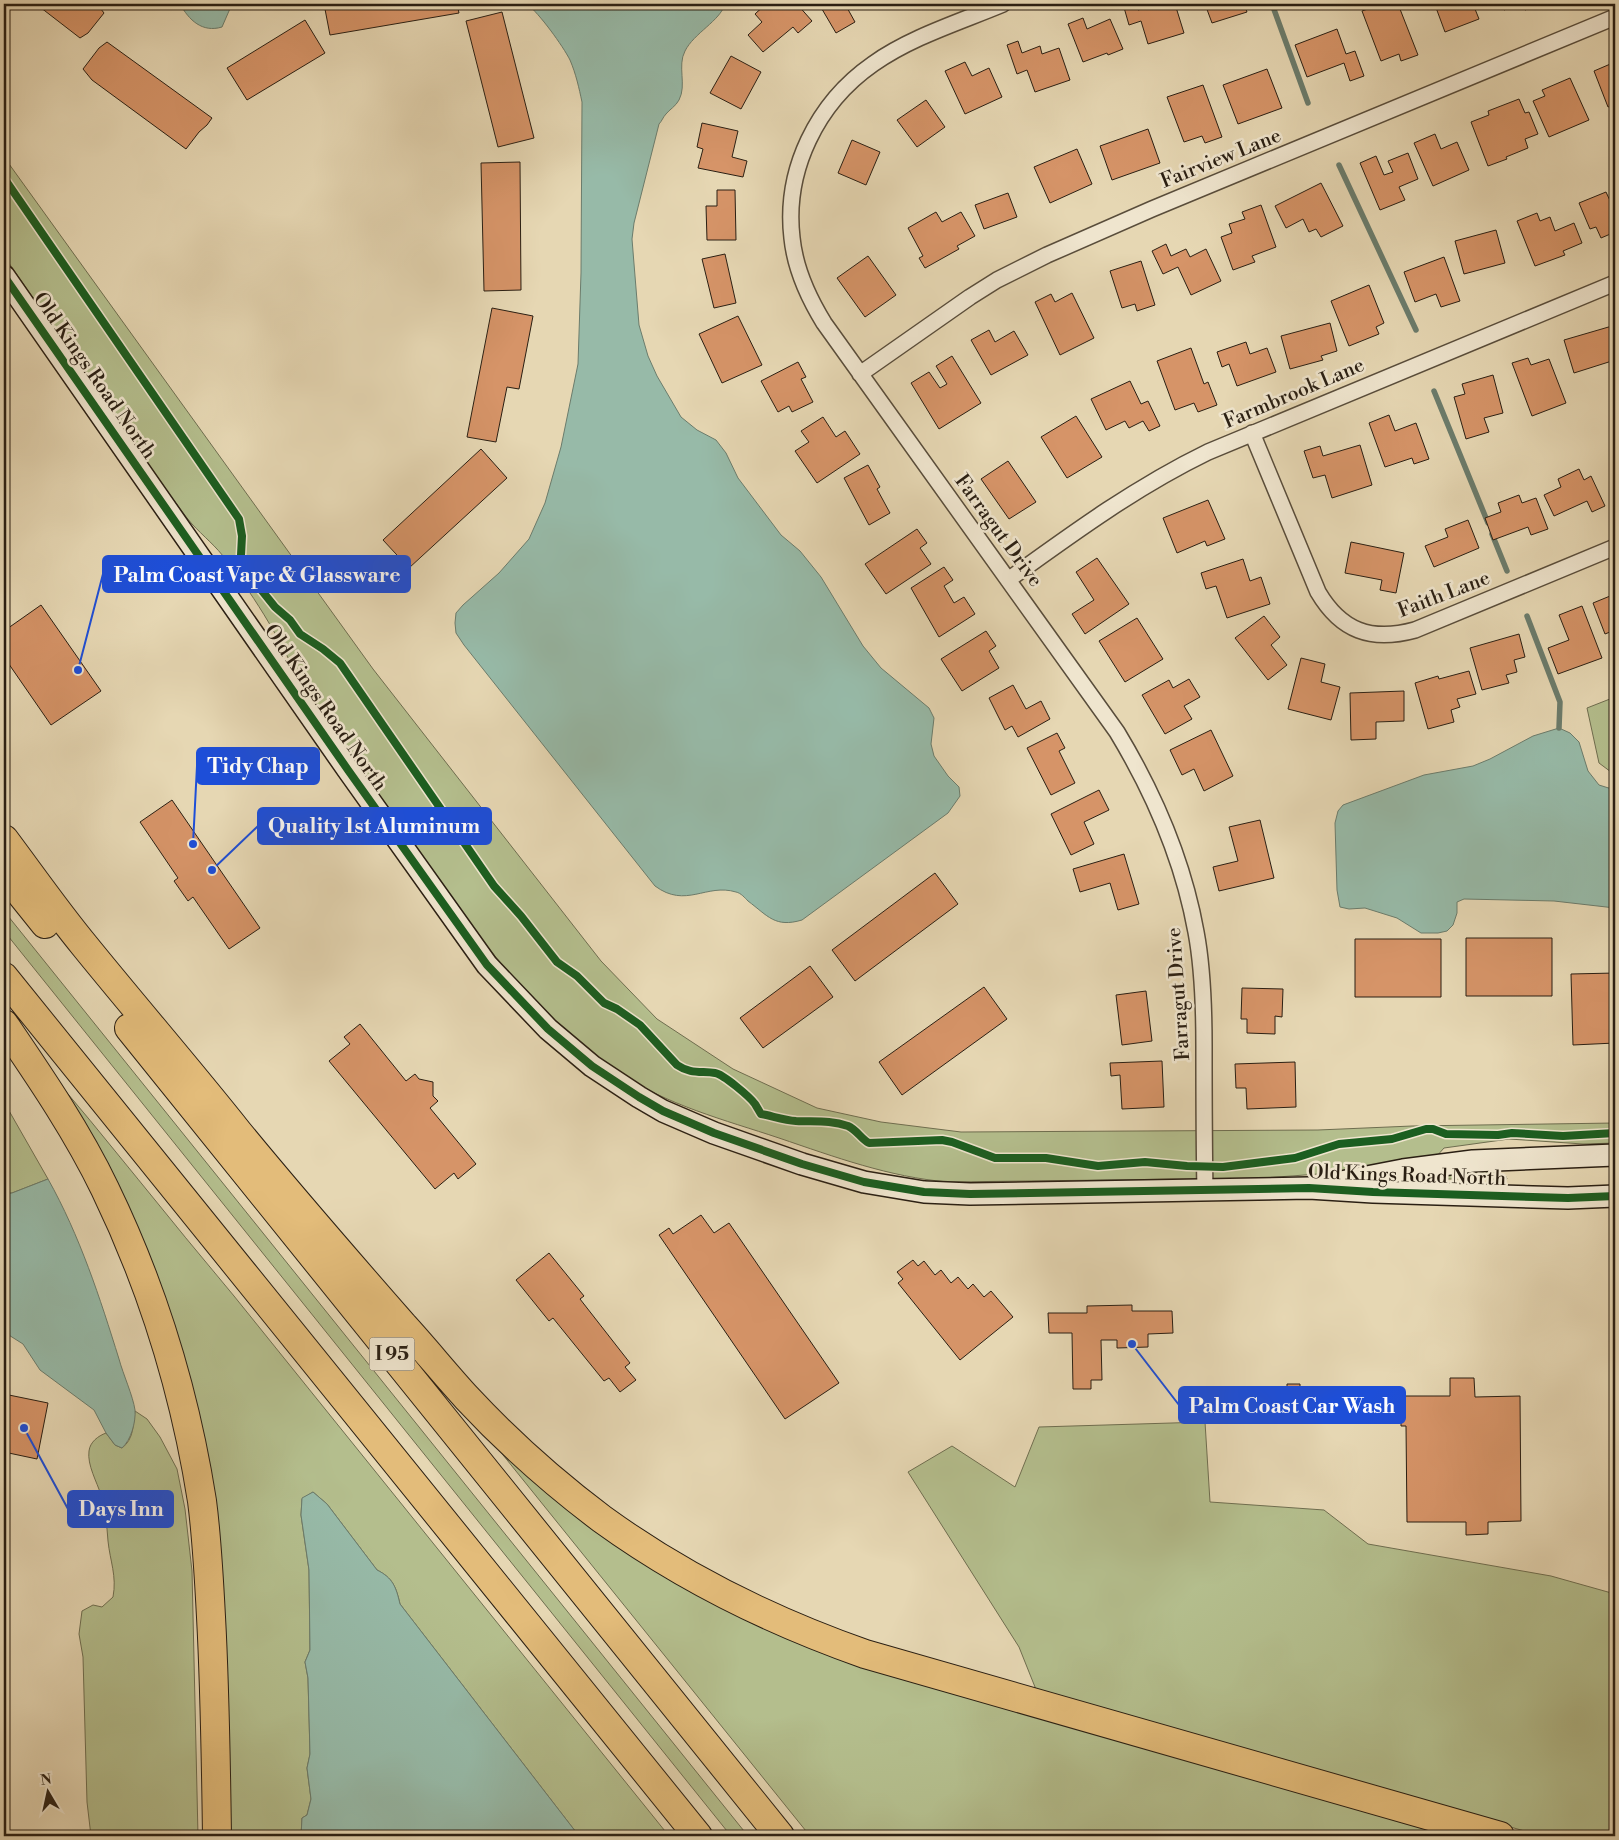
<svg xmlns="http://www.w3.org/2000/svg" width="1619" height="1840" font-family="'Libre Bodoni',serif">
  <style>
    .green { fill: #b4be8d; stroke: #6f6e50 }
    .water { fill: #97baa8; stroke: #6b7c6c }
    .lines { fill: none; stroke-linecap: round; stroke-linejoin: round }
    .stream { stroke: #6b7c6c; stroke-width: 5.5 }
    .building { fill: #d69468; stroke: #2a1f13 }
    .street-casing { stroke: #594d3b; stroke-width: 18 }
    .secondary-casing { stroke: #2a1f13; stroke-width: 24 }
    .highway-casing { stroke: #2a1f13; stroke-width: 30 }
    .street { stroke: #efe5ce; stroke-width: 15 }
    .secondary { stroke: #efe5ce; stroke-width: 21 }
    .highway { stroke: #e3bc7a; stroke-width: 28 }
    .cycleway-casing { stroke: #efe5ce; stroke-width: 11 }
    .cycleway { stroke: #1b5e20; stroke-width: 8 }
    .labels { text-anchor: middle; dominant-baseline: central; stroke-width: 5; stroke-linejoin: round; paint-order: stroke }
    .shield { fill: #efe5ce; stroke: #655a4b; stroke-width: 1 }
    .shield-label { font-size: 19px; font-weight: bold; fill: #2a1f13 }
    .street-label { font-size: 20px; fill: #2a1f13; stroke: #efe5ce }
    .leader { fill: none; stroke: #1d4ed8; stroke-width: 2 }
    .callout-dot { fill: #1d4ed8; stroke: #efe5ce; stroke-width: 2 }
    .callout { fill: #1d4ed8; stroke: #1d4ed8; stroke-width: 2 }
    .callout-label { font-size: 21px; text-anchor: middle; font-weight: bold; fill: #fff }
  </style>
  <rect width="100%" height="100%" fill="#e6d7b3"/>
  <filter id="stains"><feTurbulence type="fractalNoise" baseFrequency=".004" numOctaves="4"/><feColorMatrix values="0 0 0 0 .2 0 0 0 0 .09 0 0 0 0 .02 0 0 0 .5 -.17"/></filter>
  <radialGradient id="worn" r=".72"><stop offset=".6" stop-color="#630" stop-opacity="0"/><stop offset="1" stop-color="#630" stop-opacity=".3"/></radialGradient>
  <path class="green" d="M4,157L373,669L601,961L657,1019L733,1069L817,1108L881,1122L961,1132L1318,1130L1412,1126L1615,1123V1143L1583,1144L1509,1139L1444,1148L1436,1157L1318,1174L1264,1178L948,1182C889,1177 835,1157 779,1138C725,1120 666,1105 618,1072C521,1005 455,907 389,811C362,773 333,735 308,695C294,671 283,646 269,623C256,601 241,579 226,560C217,547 203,536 192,524C184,515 177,504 169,494L4,256Z
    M1615,697V775L1599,763L1587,708Z
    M4,911L748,1836H731L4,931Z
    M42,1063C107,1139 169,1219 234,1296L669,1836H579L400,1604C396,1587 393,1578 377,1570L327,1504L313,1492L302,1499L301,1515L309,1570L310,1650L305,1662L308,1678L310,1754L307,1768L311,1799L307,1815L302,1818L301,1836H223L201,1448Z
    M4,1102L48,1179L12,1193L4,1194Z
    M1484,1168L1506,1176L1507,1179H1411Z
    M135,1411L147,1419L160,1437L177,1469L185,1509L192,1571L198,1836H91L87,1802L83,1657L79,1634L82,1611L93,1605L102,1607L113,1597C117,1576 110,1561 108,1541C107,1525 105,1511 101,1495C97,1482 87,1465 89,1451C90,1442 98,1436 106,1433L115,1445L122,1448C134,1439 133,1425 135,1411Z
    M1205,1422L1210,1502L1324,1510L1368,1544L1551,1576L1615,1594V1836H1542L1037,1692L1019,1647L908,1472L952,1446L1015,1487L1039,1427Z
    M503,1446L701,1589L1479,1836H810L499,1450Z"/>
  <path class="water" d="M180,4H232L222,27C202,33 189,20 180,4Z
    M527,4H725C720,21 694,33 685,51C677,66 687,85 679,100C676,106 669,110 666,114C663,117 662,121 659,124L634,223L632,239L639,325L648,356L657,376L681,417L697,430L716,440L726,453L738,478L781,535L800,551L821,577L863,646L881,668L929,708L934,718L931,744L934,756L948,776L959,787L960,796L948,813L802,920C775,928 768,916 748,901C745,898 741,893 736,892C706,883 686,909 655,886L464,645L456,633L455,623L456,613L463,605L499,573L529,539L545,503L561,447L578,364L581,273L582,102C579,88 576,74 570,60C563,46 539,13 527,4Z
    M1559,728L1570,733L1579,742L1588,771L1599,785L1615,790V908L1554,901L1464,899L1457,902V913L1453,925L1447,931L1438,933H1421L1397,918L1365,908L1349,909L1340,907L1337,890L1335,823L1338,811L1343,805L1424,775L1473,766L1490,759L1533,736Z
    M48,1179C80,1236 100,1298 119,1359C123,1374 133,1396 135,1410C136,1422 131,1440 122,1448L115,1445L106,1433L94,1410L40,1370L23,1344L4,1332V1194L12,1193Z
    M313,1492L327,1504L377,1570C393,1578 396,1587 400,1604L579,1836H301L302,1818L307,1815L311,1799L307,1768L310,1754L308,1678L305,1662L310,1650L309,1570L301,1515L302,1498Z"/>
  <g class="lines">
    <path class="stream" d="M1272,4L1308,103
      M1339,165L1416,330
      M1434,391L1488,523
      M1492,534L1507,571
      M1527,616L1560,702L1559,728"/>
  </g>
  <path class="building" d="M36,4H97L104,13L88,33L80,38Z
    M324,4H457L459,13L330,35Z
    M766,4H774L776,6L779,4H797L812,21L798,33L793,27L763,52L748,35L762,22L755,14Z
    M819,4H845L855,22L836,33Z
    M1123,4H1136L1138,10L1160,4H1175L1184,33L1148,44L1141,21L1129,25Z
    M1205,4H1244L1247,12L1212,23Z
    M1382,4H1398L1418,55L1401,61L1399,54L1381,61L1362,11Z
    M1438,4H1473L1479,19L1445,32L1435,5Z
    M1502,4H1521L1504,10Z
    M1523,4H1541L1525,10Z
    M502,12L534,138L498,147L466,21Z
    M1083,18L1087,29L1110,19L1123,49L1108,55L1107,53L1083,62L1068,24Z
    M305,20L325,53L247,100L227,68Z
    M1337,29L1346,54L1355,51L1364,76L1350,81L1344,63L1307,77L1295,45Z
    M1018,41L1022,53L1040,46L1042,54L1059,48L1070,80L1035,92L1027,70L1017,74L1007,45Z
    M107,42L212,118L207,125L199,132L186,149L92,80L83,69L99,48Z
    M731,56L761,72L741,109L710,93Z
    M965,62L972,76L989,68L1002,97L965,114L945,71Z
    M1615,62V105L1608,107L1594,71Z
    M1267,69L1282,108L1238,124L1223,85Z
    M1570,78L1589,120L1549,137L1533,101L1545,96L1542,90Z
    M1203,85L1222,137L1205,143L1202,136L1184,142L1167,97Z
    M1519,99L1525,113L1529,112L1538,134L1525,139L1528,148L1506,157L1507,159L1488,166L1471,122L1489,115L1488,111Z
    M926,100L945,127L917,147L897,120Z
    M702,123L738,131L732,157L747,161L743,177L698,168L703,149L697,147Z
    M1148,129L1160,163L1112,180L1100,146Z
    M1435,134L1441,149L1457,142L1469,170L1433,186L1414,143Z
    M852,140L880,152L866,185L838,173Z
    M1077,149L1092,184L1050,203L1034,167Z
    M1408,153L1418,179L1399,187L1405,200L1380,210L1360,163L1376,156L1384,175L1393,172L1388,161Z
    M520,162L521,290L484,291L481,163Z
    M1321,183L1343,226L1321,237L1316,229L1309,232L1303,219L1286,228L1275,206Z
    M717,190H735L736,240H707L706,206H717Z
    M1606,192L1612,205L1615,204V232L1601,238L1596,227L1590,229L1579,203Z
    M1008,193L1017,217L984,229L975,205Z
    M1261,205L1276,247L1252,256L1255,262L1233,270L1221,237L1232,233L1229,224L1245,219L1242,212Z
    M936,212L942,222L961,212L975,236L957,246L959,249L925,268L919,258L923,256L908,228Z
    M1537,213L1540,221L1550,217L1555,231L1574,223L1582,243L1563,251L1565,255L1535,266L1517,221Z
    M1496,230L1505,263L1464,274L1455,241Z
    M1166,244L1171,256L1186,249L1190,257L1206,249L1221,281L1191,295L1178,267L1163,274L1152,251Z
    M725,254L736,303L714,308L702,259Z
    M868,256L896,295L865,317L837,278Z
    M1444,257L1460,301L1441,307L1436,294L1415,302L1404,272Z
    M1141,261L1155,305L1137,311L1135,304L1122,308L1110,271Z
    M1369,285L1384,323L1376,327L1379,334L1349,346L1331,301Z
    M1072,293L1094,338L1060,355L1035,302L1051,294L1055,302Z
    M492,308L533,316L519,389L507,387L496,442L467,437Z
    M738,316L762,365L722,383L699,334Z
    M1330,323L1337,351L1321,356L1323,360L1290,369L1281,336Z
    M1612,326L1615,335V360L1574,373L1564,340Z
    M989,330L995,342L1014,331L1028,355L991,375L971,340Z
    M1246,342L1250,354L1267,348L1276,372L1237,386L1229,364L1222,367L1217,352Z
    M1191,348L1204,384L1208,382L1217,405L1198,412L1194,403L1175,410L1157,361Z
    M952,356L981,403L939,429L911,383L929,372L940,388L947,384L936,366Z
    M1528,358L1531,365L1549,359L1566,403L1532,416L1512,363Z
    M798,362L806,377L801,379L813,402L792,412L789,406L778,412L761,381Z
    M1493,375L1503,413L1484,418L1489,432L1466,439L1454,397L1465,394L1462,384Z
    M1130,381L1141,404L1148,401L1160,426L1149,431L1143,421L1129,428L1125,421L1106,430L1091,399Z
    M1389,415L1395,431L1416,423L1429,459L1414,464L1412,458L1385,467L1369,423Z
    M1076,416L1102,457L1067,478L1041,437Z
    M823,417L836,437L845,431L860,454L817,483L795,451L809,442L801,431Z
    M1360,445L1372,485L1332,498L1325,475L1313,478L1304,451L1320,446L1323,456Z
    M481,449L507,478L409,568L383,540Z
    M1008,461L1036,502L1009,519L981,479Z
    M868,465L880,487L877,489L890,513L869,525L844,478Z
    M1579,469L1584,480L1591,476L1605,506L1592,512L1587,501L1554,516L1544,495L1561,487L1558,479Z
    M1519,495L1522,503L1536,498L1548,529L1531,535L1528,527L1493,540L1485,518L1501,512L1498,503Z
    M1208,500L1225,539L1207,546L1205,541L1177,553L1163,518Z
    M1468,520L1479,548L1434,567L1425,546L1448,537L1445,529Z
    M917,529L927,543L920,548L931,564L886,594L865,564Z
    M1351,542L1404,553L1396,593L1380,590L1382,580L1345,573Z
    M1097,558L1129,604L1085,634L1072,614L1094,600L1076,572Z
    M1243,559L1250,581L1261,577L1270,604L1227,618L1216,586L1206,589L1201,573Z
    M944,567L953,580L944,586L954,603L964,597L975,614L939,637L911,588Z
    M1615,594V630L1605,634L1593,603Z
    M41,605L101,691L51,725L4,657V631Z
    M1582,606L1602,658L1558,674L1548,648L1569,640L1559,615Z
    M1264,616L1280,637L1271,645L1287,665L1268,680L1235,638Z
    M1137,618L1163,659L1125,682L1099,641Z
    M986,631L996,646L989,651L999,668L962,691L941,659Z
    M1519,634L1525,657L1514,660L1517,672L1506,675L1509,683L1482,690L1470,648Z
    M1301,658L1325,664L1321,682L1340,687L1331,720L1288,709Z
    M1469,671L1476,694L1457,699L1460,707L1451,710L1454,722L1428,729L1415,683L1438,676L1439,679Z
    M1189,679L1200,697L1184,706L1192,719L1165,734L1142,695L1169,680L1173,688Z
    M1013,685L1026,709L1041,701L1050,719L1018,737L1012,726L1005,730L989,698Z
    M1404,691V721L1376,722V739L1351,740L1350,693Z
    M1211,730L1233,776L1204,791L1194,769L1182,775L1170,750Z
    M1057,733L1065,748L1059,751L1075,783L1051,795L1027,748Z
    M1099,790L1109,810L1084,822L1094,844L1071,855L1051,814Z
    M172,800L260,928L229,949L193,897L188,901L174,881L178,878L140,822Z
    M1260,820L1274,878L1219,891L1213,867L1238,861L1229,827Z
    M1124,854L1139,904L1118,910L1110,883L1080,892L1073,869Z
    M935,873L958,904L855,981L832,950Z
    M1466,938H1552V996H1466Z
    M1355,939H1441V997H1355Z
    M810,966L833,997L763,1048L740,1018Z
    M1615,973V1043L1573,1045L1571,974Z
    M984,987L1007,1019L902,1095L879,1062Z
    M1242,988L1283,989L1282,1017L1275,1016V1034L1247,1033V1019H1241Z
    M1146,991L1152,1041L1122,1045L1116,995Z
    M360,1024L406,1081L415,1074L419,1079L433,1082V1096L438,1101L430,1108L476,1164L458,1179L454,1173L435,1189L329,1061L350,1044L344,1037Z
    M1162,1061L1164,1107L1122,1109L1120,1075L1111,1076L1110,1063Z
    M1295,1062L1296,1107L1247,1109L1246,1088H1236L1235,1064Z
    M701,1215L714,1233L729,1223L839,1383L785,1419L659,1235L669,1228L673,1234Z
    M549,1253L584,1296L580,1299L630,1363L625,1367L636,1380L620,1392L609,1378L604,1381L553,1318L549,1321L516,1280Z
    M913,1260L918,1266L924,1261L935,1275L941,1270L951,1283L958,1277L968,1289L973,1284L984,1297L991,1291L1013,1317L960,1360L898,1283L903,1279L897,1272Z
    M1132,1305V1311H1172L1173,1333L1148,1334V1347L1117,1348V1340H1101L1102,1380H1091V1389H1073L1072,1333H1049L1048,1313H1087V1306Z
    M1450,1378H1474L1475,1397L1520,1396L1521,1521L1488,1522V1534L1466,1535V1522H1407L1406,1426H1401V1396H1450Z
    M1287,1384H1300V1397H1287Z
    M4,1394L48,1403L37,1459L4,1452Z"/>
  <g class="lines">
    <defs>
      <path id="street" d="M1003,4C960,22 911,37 873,64C817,103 784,170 792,238C795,268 808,297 824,323L1117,732C1155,795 1183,860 1196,932C1203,969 1204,1008 1204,1046C1204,1094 1204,1142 1205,1190
        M860,374L970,297L997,280L1047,255L1152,209L1615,17
        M1252,433L1318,592C1341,631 1371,642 1415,630L1615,547
        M1008,580C1073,533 1136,487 1208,452L1615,283"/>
      <path id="secondary" d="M4,276L348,770L487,965L548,1029L592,1066L639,1097L663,1111L714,1133L802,1164L864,1182L924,1192L970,1194L1309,1188L1373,1192L1568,1198L1615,1196
        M1341,1182L1403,1170L1473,1161L1615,1155"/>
      <path id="highway" d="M4,839C31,875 56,911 84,945C135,1008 188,1069 238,1132C292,1198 347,1261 403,1325C425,1349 445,1374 467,1398C508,1442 554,1483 602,1519C682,1577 771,1621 865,1654L1500,1836
        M4,873L45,924
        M4,977L698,1836
        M4,1024C40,1077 77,1131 105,1189C153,1288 185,1393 202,1501C207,1539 209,1578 211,1617C215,1690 216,1763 217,1836
        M129,1028L780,1836"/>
    </defs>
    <use href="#street" class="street-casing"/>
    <use href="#secondary" class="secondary-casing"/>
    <use href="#highway" class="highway-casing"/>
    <use href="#street" class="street"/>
    <use href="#secondary" class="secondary"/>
    <use href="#highway" class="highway"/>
    <defs>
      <path id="cycleway" d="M4,178L239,519L242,536L241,555L243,564L254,581L275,607L290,620L300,634L323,649L340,663L494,886L521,916L557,962L577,976L604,1003L617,1009L640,1025L677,1065C690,1074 701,1071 715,1073C723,1074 750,1097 755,1104C757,1107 759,1111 761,1114C772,1116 784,1120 796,1121C814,1122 830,1120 848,1126C857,1130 861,1139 869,1143L942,1140L952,1142L995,1158H1046L1098,1166L1145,1162L1187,1166L1223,1167L1295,1158L1339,1144L1392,1139L1426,1129H1433L1446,1134L1498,1135L1512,1133L1563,1136L1615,1133
        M4,276L348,770L487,965L548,1029L592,1066L639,1097L663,1111L714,1133L802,1164L864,1182L924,1192L970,1194L1309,1188L1373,1192L1568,1198L1615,1196"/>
    </defs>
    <use href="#cycleway" class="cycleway-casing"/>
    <use href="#cycleway" class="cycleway"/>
  </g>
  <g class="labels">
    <rect class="shield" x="369.5" y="1337.5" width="45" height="33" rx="4"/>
    <g class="shield-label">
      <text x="392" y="1354">I 95</text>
    </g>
    <g class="street-label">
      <text transform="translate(1221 159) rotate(-22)">Fairview Lane</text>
      <text transform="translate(94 376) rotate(55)">Old Kings Road North</text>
      <text transform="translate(1294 394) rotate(-23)">Farmbrook Lane</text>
      <text transform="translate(998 531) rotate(54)">Farragut Drive</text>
      <text transform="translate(1444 595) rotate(-21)">Faith Lane</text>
      <text transform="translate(325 708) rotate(55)">Old Kings Road North</text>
      <text transform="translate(1179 994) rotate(-94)">Farragut Drive</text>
      <text transform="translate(1407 1176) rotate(2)">Old Kings Road North</text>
    </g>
  </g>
  <path class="leader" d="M78 670L103 574M193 844L197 766M212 870L258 826M1132 1344L1179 1405M24 1428L68 1509"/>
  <g class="callout-dot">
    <circle cx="78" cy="670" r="5"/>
    <circle cx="193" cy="844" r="5"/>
    <circle cx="212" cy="870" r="5"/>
    <circle cx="1132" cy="1344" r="5"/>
    <circle cx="24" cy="1428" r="5"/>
  </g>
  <g class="callout">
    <rect x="103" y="556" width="307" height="36" rx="5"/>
    <rect x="197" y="748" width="122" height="36" rx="5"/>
    <rect x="258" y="808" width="233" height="36" rx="5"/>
    <rect x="1179" y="1387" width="226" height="36" rx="5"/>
    <rect x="68" y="1491" width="105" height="36" rx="5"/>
  </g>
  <g class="callout-label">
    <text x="257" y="582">Palm Coast Vape &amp; Glassware</text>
    <text x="258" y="773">Tidy Chap</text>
    <text x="374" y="833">Quality 1st Aluminum</text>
    <text x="1292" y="1413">Palm Coast Car Wash</text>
    <text x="121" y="1516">Days Inn</text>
  </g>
  <rect width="1619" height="1840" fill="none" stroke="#e6d7b3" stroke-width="20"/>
  <rect x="5" y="5" width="1609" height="1830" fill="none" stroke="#2a1f13" stroke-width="2.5"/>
  <rect x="10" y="10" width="1599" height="1820" fill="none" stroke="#2a1f13"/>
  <g transform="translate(48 1792) rotate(351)" stroke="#efe5ce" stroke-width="4" paint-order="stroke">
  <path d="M0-4L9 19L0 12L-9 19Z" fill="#2a1f13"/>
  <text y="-8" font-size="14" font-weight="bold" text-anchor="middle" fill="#2a1f13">N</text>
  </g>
  <rect width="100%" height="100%" filter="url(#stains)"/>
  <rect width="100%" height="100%" fill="url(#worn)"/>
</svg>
